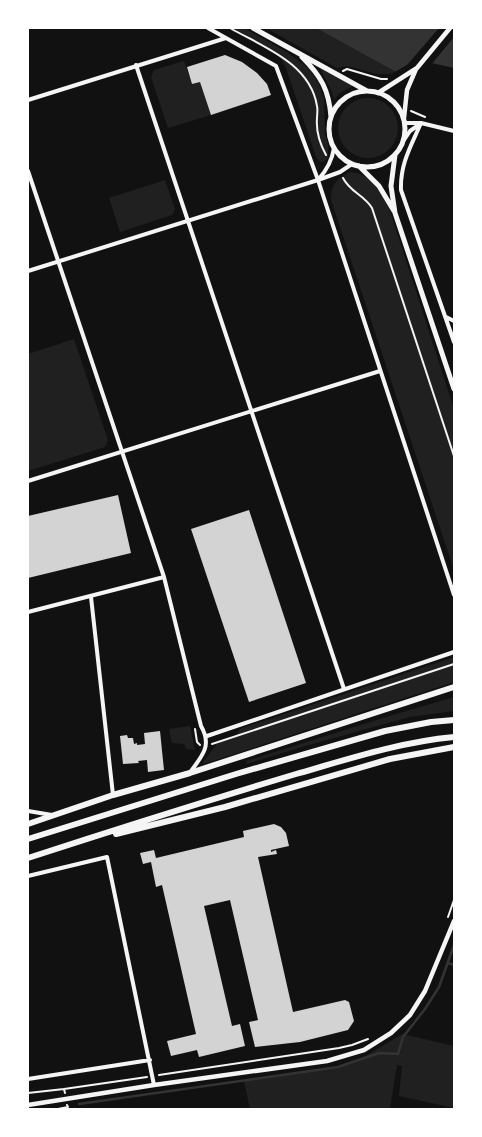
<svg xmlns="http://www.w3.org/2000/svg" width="482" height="1137" font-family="Karla,sans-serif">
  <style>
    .green { fill: #202020 }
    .water { fill: #333 }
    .pier { fill: #111 }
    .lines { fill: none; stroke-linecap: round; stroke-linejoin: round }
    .stream { stroke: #333; stroke-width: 2.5 }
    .building { fill: #d3d3d3 }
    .path { stroke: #f5f5f5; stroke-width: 2 }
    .minor { stroke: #f5f5f5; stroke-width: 4 }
    .tertiary { stroke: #f5f5f5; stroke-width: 4.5 }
    .secondary { stroke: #f5f5f5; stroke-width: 5 }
    .trunk { stroke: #f5f5f5; stroke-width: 6 }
  </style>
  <rect width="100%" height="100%" fill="#111"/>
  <path class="green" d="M232,28H244L287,52L308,68L318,82L324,98L325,135L328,144V158L323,162L319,161L316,157L286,68L278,54Z
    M266,28H316L396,72C374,81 356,61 337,68Z
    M184,61L192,84L200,82L211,115L168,128L151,77L154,70Z
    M320,68L353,86L340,93L334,100L332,92Z
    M338 128a30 30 0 1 1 60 0a30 30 0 1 1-60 0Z
    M350,172C371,173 380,192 389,208L454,409V570L331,200C331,185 336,179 350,172Z
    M165,180L175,209L172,215L120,232L109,198Z
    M74,339L108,440L105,447L28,471V354Z
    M454,657V682L204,764L203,762L217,744L236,735L240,729Z
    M454,697V711L410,717L309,745L247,764L246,761L386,717Z
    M190,726L195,750L186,749L184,744L172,743L169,729Z
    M402,1034L454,1046V1108L399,1096L402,1066L397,1065L390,1109H250L244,1081L331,1068L359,1060Z"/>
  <path class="water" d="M316,28H454V68L427,62L407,65L396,72Z"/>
  <path class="pier" d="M439,28H454V37L431,65L408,67L397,75L393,73L407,65Z"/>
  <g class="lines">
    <path class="stream" d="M448,963L454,965
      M79,1104L338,1067L379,1053L398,1054L403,1037L425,1009L439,987L454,945"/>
  </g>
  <path class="building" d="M225,55L242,62L257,73L267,84L271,95L211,115L200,82L192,84L187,67Z
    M118,495L131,553L28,578V516Z
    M249,510L306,683L249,702L191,529Z
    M160,731L164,770L148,772L147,760L138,761L139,763L123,764L120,736L127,735L128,738H133L134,744L137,743V745L145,744L144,733Z
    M274,824L281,827L286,833L289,846L271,850V852L276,850L277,854L258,857L293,1012L345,1000L349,1002L354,1021L348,1030L300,1042L255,1047L249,1022L258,1020L230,900L204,906L232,1026L240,1024L245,1046L199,1057L197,1050L171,1056L167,1041L196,1034L162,885L156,887L151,862L143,864L140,853L154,850L156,858L244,837L243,831Z"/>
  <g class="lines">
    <path class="path" d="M230,28C263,47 310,63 317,106C318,110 317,114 317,118C316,130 320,144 326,155
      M343,71L347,69L381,79H387
      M411,111L425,117
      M343,178C350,192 364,195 372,208L454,456
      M195,729L197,742L200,745
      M212,744L454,664
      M448,917L454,900
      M159,1075L339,1048L352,1045L368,1039
      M28,1093L64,1089
      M65,1093L64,1089L147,1077
      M53,1110L68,1107L67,1105"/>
    <path class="minor" d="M208,28L276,66L318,180
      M136,65L344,689
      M28,100L226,38
      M405,123H421L454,131
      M421,123C411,146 400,164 401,190L454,342
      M404,140L410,131L420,124
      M352,164L340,172L318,180L454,595
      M28,171L164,577L201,726C212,745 203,755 191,771
      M28,271L318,180C327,170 332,161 334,148
      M446,317L454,321
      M28,481L380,371
      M91,597L113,795
      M28,612L164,577
      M207,736L454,652
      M28,811L52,815
      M28,876L107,857L154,1085
      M28,1079L150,1060"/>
    <path class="tertiary" d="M378,93L417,68L450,28
      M404,118L407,90L416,69
      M28,1105L154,1085L327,1061L364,1050L391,1033L410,1015L425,991L454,921"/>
    <path class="secondary" d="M253,28L367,91
      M302,57C321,76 329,90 331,117
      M329 129a38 38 0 1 1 76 0a38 38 0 1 1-76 0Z
      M395,155L391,186L395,213L454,389
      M359,166L379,186L394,211"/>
    <path class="trunk" d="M28,824L113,795L190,773L454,687
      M116,834L225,807L390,759L454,747
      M28,839L236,774L385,731L431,722L454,720
      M28,858C117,829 206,801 296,774C348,759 400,742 454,737"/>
  </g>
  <rect width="482" height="1137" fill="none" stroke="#ffffff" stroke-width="58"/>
</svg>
